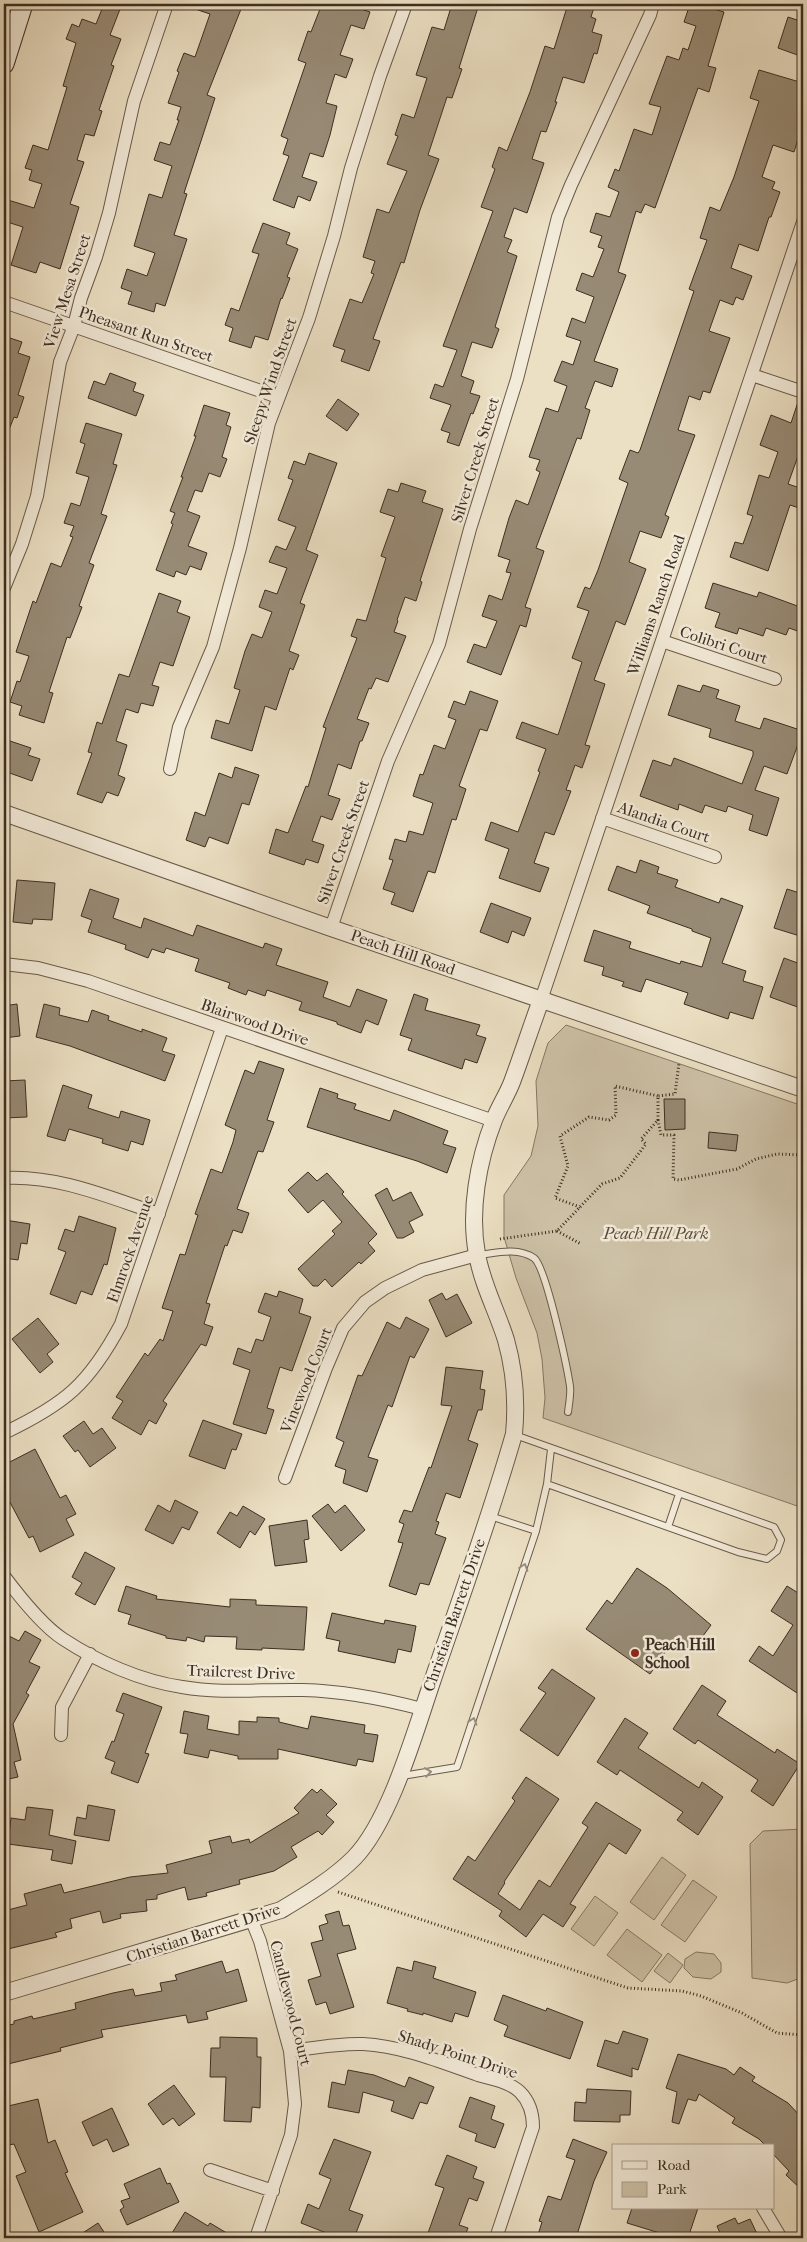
<svg xmlns="http://www.w3.org/2000/svg" width="807" height="2242" font-family="'IM FELL French Canon',serif">
  <style>
    .green { fill: #cec2a8; stroke: #867865 }
    .building { fill: #988b76; stroke: #3d2e22 }
    .lines { fill: none; stroke-linecap: round; stroke-linejoin: round }
    .service-casing { stroke: #695a4a; stroke-width: 8 }
    .minor-casing { stroke: #695a4a; stroke-width: 14 }
    .tertiary-casing { stroke: #695a4a; stroke-width: 18 }
    .secondary-casing { stroke: #3d2e22; stroke-width: 21 }
    .path { stroke: #3d2e22; stroke-width: 3; stroke-dasharray: 1 2.5; stroke-linecap: butt }
    .service { stroke: #f3ebd9; stroke-width: 6 }
    .minor { stroke: #f3ebd9; stroke-width: 12 }
    .tertiary { stroke: #f3ebd9; stroke-width: 16 }
    .secondary { stroke: #f3ebd9; stroke-width: 19 }
    .oneway { stroke: #988c7e }
    .poi-dot { fill: #8f2418; stroke: #f3ebd9; stroke-width: 2 }
    .labels { text-anchor: middle; dominant-baseline: central; stroke-width: 5; stroke-linejoin: round; paint-order: stroke }
    .street-label { font-size: 16px; fill: #3d2e22; stroke: #f3ebd9 }
    .park-label { font-size: 16px; font-style: italic; fill: #5a4c3d; stroke: #f3ebd9 }
    .poi-label { font-size: 16px; font-weight: bold; fill: #3d2e22; stroke: #f3ebd9; text-anchor: start }
  </style>
  <rect width="100%" height="100%" fill="#ece0c4"/>
  <filter id="stains"><feTurbulence type="fractalNoise" baseFrequency=".004" numOctaves="4"/><feColorMatrix values="0 0 0 0 .2 0 0 0 0 .09 0 0 0 0 .02 0 0 0 .5 -.17"/></filter>
  <radialGradient id="worn" r=".72"><stop offset=".6" stop-color="#630" stop-opacity="0"/><stop offset="1" stop-color="#630" stop-opacity=".3"/></radialGradient>
  <path class="green" d="M566,1025L803,1106V1508L543,1418L545,1398L542,1359L537,1333L516,1278L504,1237V1195L531,1156L538,1126L536,1081L548,1043Z
    M803,1829V1977L787,1983L752,1978L750,1844L763,1831Z
    M662,1857L686,1875L654,1920L630,1902Z
    M693,1880L717,1897L685,1942L661,1925Z
    M595,1896L618,1913L594,1946L571,1929Z
    M627,1929L662,1955L642,1982L607,1955Z
    M696,1952L714,1954L721,1963V1972L711,1979L693,1977L684,1968L685,1959Z
    M668,1953L683,1965L670,1983L654,1971Z"/>
  <path class="building" d="M104,4H122L110,35L121,39L111,65L114,66L99,110L102,111L94,136L85,134L77,160L84,162L70,204L79,207L60,269L40,262L36,273L11,265L23,227L4,221V215L8,200L34,208L42,184L29,180L32,170L25,168L33,145L48,150L67,87L63,86L76,43L66,39L72,24L79,27L82,19L96,24Z
    M186,4H243L207,95L215,98L184,193L187,194L174,235L187,239L165,306L156,303L154,312L128,304L132,292L121,288L127,269L147,276L155,253L134,246L149,194L162,198L172,166L154,160L160,142L170,145L179,120H177L181,107L168,103L179,72L177,71L184,53L195,57L210,14L186,6Z
    M322,4H360L358,8L370,12L364,29L351,25L340,55L353,59L346,78L335,74L326,103L337,106L330,135L323,157L310,153L302,177L317,182L310,201L298,196L294,208L273,200L289,156L283,154L288,139L281,136L306,63L298,60L308,31L311,32Z
    M452,4H479L459,68L462,69L452,98L447,97L428,155L439,159L420,210L404,263L401,262L373,339L380,341L369,371L341,361L345,350L333,346L350,299L362,303L374,274L371,273L375,261L363,257L377,209L389,213L407,171L387,164L398,136L395,135L402,114L414,118L427,78L416,75L432,27L444,30Z
    M568,4H595L591,17L596,19L592,32L602,35L597,54L594,53L584,83L563,77L555,102H557L546,132L541,131L532,159L544,163L527,213L514,208L504,237L512,240L507,252L517,256L495,327L499,329L492,348L472,342L461,376L474,381L470,393L480,396L473,414L471,413L459,446L447,442L450,433L441,430L451,405L430,398L435,384L443,387L457,350L443,346L493,211L481,207L495,169L492,167L499,147L507,151L530,92L545,46L554,49Z
    M690,4H697L724,12L708,66L716,68L709,92L698,88L655,208L645,204L641,213L636,211L618,272L626,275L594,361L618,369L612,387L595,381L585,408L590,410L581,439L577,438L536,548L544,551L525,607L531,609L526,627L520,625L501,675L467,662L474,644L486,648L497,621L482,616L489,595L502,600L511,573L506,572L510,560L498,556L509,518L516,500L528,505L540,472L536,470L540,460L529,457L546,408L558,412L567,386L554,381L562,361L573,365L581,341L566,336L572,318L585,323L594,297L576,290L582,273L593,277L604,249L598,247L602,236L590,232L596,213L610,217L619,192L608,187L615,169L619,171L634,129L652,135L661,107L649,104L667,56L679,60L683,48L688,50L696,26L684,22Z
    M788,17L803,22V57L778,48Z
    M759,70L803,83V123L794,152L773,145L762,177L775,182L772,189L780,192L771,217H769L758,251L739,244L731,268L752,276L743,300L736,297L733,305L720,300L709,331L730,338L710,393L703,391L700,400L689,396L678,430L695,435L665,515L669,517L661,538L640,531L629,562L646,569L625,625L616,621L594,680L605,684L585,745L590,746L582,768L575,765L566,790L571,791L554,835L545,832L534,863L549,868L540,892L499,878L509,849L485,840L491,822L518,832L540,772L538,771L546,749L516,738L522,722L558,735L582,662L572,658L589,611L577,607L585,587L590,589L598,570L628,483L619,479L630,450L638,453L640,450L694,291L689,289L707,240L700,238L710,207L720,211L734,177L759,101L750,98Z
    M263,223L290,233L286,244L298,249L287,277L290,278L282,299L281,298L268,340L255,336L251,348L229,341L233,328L225,325L231,308L239,311L259,254L252,252Z
    M4,336L22,342L18,353L30,357L18,395L24,397L17,418L14,417L5,440Z
    M110,373L136,383L133,391L144,395L136,416L88,398L94,381L105,385Z
    M338,399L359,414L347,431L326,416Z
    M799,399L803,400V442L788,484L803,489V495L799,508L790,505L768,571L730,557L735,542L743,544L753,516L747,514L759,475L769,478L778,452L760,445L771,415L791,423Z
    M204,405L230,413L226,425L231,427L222,457L227,459L220,477L209,473L202,492L195,490L187,511L200,516L188,546L207,553L201,570L190,566L186,575L176,571L174,577L156,570L173,524L171,523L175,513L170,511L183,477H181L196,436H194Z
    M86,423L122,434L113,464L117,465L101,514L107,516L89,563L94,565L79,606L82,607L70,638L67,637L49,692L53,693L44,723L19,715L22,706L10,702L17,681L20,682L29,656L16,652L33,601L36,603L51,563L61,567L73,537L70,536L74,526L64,523L71,503L80,506L89,477L76,473L85,444L80,442Z
    M309,453L337,463L306,550L318,555L300,603L305,605L289,651L299,655L293,670L290,668L276,710L265,706L252,751L211,738L216,720L229,724L240,690L234,688L245,651L252,634L262,638L272,612L259,607L265,590L277,594L287,568L269,562L276,546L286,550L296,527L278,520L293,480L288,478L294,461L305,465Z
    M401,483L426,491L422,502L443,509L420,581L422,582L416,601L405,597L397,620L398,621L394,632L406,636L388,682L376,678L371,689L369,688L357,719L369,723L362,741H360L351,769L338,764L328,795L340,799L332,820L321,816L312,841L324,845L318,863L306,859L304,865L269,853L276,829L288,833L306,786L308,787L326,728L323,727L357,638L351,636L357,619L366,621L386,558L381,556L395,517L380,512L388,489L398,492Z
    M713,583L757,597L759,592L803,608V633L789,628L786,635L766,628L763,636L739,628L737,634L715,627L720,613L705,608Z
    M159,593L181,601L177,612L190,617L173,666L160,662L152,685L159,687L153,706L141,703L138,713L126,709L116,741L127,745L118,775L125,778L118,796L107,792L102,803L77,794L92,753L88,752L97,722L102,724L119,674L129,677Z
    M678,685L700,692L703,685L719,690L716,698L740,706L735,721L760,729L764,718L803,731L787,774L764,766L755,790L779,798L767,836L749,830L753,815L728,806L726,812L705,805L702,813L679,804L678,810L640,796L653,760L671,766L674,758L742,784L753,755V751L709,737L711,729L668,715Z
    M470,691L498,701L487,731L480,729L459,786L466,789L456,820L452,819L435,873L428,871L413,912L391,904L395,893L383,889L393,860L389,859L395,839L406,842L409,831L423,835L433,803L413,796L420,774L423,775L434,745L445,749L456,720L448,717L454,701L465,705Z
    M4,739L31,748L28,755L40,759L32,781L4,771Z
    M235,767L259,775L249,805L242,803L228,844L209,837L205,847L186,840L195,812L205,816L219,773L232,778Z
    M640,860L659,867L657,873L678,880L675,887L719,903L721,898L743,906L722,963L746,971L743,981L763,987L753,1019L730,1012L728,1019L684,1004L688,993L646,979L641,992L622,986L624,982L602,975L604,967L584,961L594,930L631,942L629,948L680,964L681,961L702,967L711,938L692,931V929L647,913L650,906L608,890L617,866L636,873Z
    M17,880L55,883L52,920L33,919L32,924L13,922Z
    M90,889L119,899L113,918L141,928L144,918L193,936L197,925L263,948L265,943L282,949L276,965L328,982L323,997L350,1007L357,989L387,1000L378,1025L366,1020L361,1033L337,1024V1022L299,1010L302,1002L267,990L265,996L248,990L246,995L228,988L230,983L195,971L199,959L166,948L164,953L152,949L148,958L125,949L126,945L88,932L92,920L81,916Z
    M787,889L803,894V937L774,928Z
    M491,903L531,918L524,936L512,931L508,943L480,932Z
    M784,958L803,965V1009L770,997Z
    M414,994L428,999L425,1010L480,1025L476,1035L486,1038L477,1063L465,1059L462,1069L408,1050L412,1039L400,1035Z
    M17,1004L20,1036L4,1038V1006Z
    M44,1004L60,1008L59,1015L88,1022L92,1010L109,1016L108,1020L142,1032V1029L167,1038L162,1051L175,1055L165,1081L70,1046L36,1037Z
    M259,1061L284,1069L267,1120L274,1122L263,1152L258,1151L237,1209L249,1213L242,1233L233,1230L227,1246L225,1245L206,1303L210,1304L204,1324L213,1327L206,1346L201,1344L163,1401L167,1404L156,1424L149,1420L141,1435L112,1418L123,1401L116,1397L145,1353L148,1356L160,1339L163,1341L173,1311L162,1308L180,1254L185,1255L198,1215L195,1214L211,1169L222,1173L233,1142L236,1130L225,1125L245,1070L254,1074Z
    M25,1080L27,1117L4,1118V1081Z
    M63,1085L92,1095L88,1108L119,1118L121,1111L150,1120L143,1145L131,1141L128,1151L102,1143L103,1139L69,1129L65,1141L47,1136Z
    M320,1088L338,1094L337,1098L356,1104L354,1109L390,1121L394,1110L448,1131L443,1144L456,1148L447,1173L417,1161L307,1127Z
    M664,1099H685V1129L665,1130Z
    M709,1132L738,1135L736,1151L708,1148Z
    M308,1172L317,1181L327,1173L344,1192L342,1194L377,1234L368,1243L375,1251L361,1264L359,1262L332,1287L325,1279L318,1286H313L298,1269L335,1234L332,1231L342,1222L323,1200L308,1213L288,1190Z
    M387,1188L393,1201L411,1192L423,1215L409,1222L414,1232L403,1238H397L375,1195Z
    M79,1216L116,1228L107,1265L104,1264L92,1295L81,1291L76,1304L50,1294L66,1252L58,1249L65,1229L74,1232Z
    M5,1220L30,1224L27,1244L21,1243L18,1260L4,1258Z
    M279,1291L303,1299L299,1313L311,1317L292,1371L280,1367L267,1408L274,1410L266,1434L233,1424L250,1370L233,1364L238,1348L251,1353L256,1339L263,1341L271,1317L258,1312L265,1293L277,1297Z
    M442,1293L446,1300L457,1294L472,1323L446,1337L429,1300Z
    M406,1317L429,1329L414,1358L410,1356L392,1407L388,1405L368,1457L378,1460L367,1492L343,1483L346,1470L335,1466L344,1442L336,1438L358,1375L362,1376L387,1322L400,1329Z
    M38,1318L59,1344L47,1354L53,1362L40,1373L12,1339Z
    M446,1367L483,1371L480,1389L485,1390L482,1410H478L468,1440L478,1444L460,1498L446,1493L436,1521L439,1522L435,1534L446,1538L429,1585L420,1583L416,1595L389,1586L403,1543L398,1542L404,1524L399,1522L404,1510L412,1512L429,1467L431,1468L452,1406L441,1405Z
    M203,1420L242,1434L236,1450L232,1449L225,1469L189,1456Z
    M84,1421L93,1434L102,1428L116,1448L90,1467L78,1450L75,1452L63,1436Z
    M35,1449L60,1498L66,1495L76,1514L66,1519L74,1535L40,1552L33,1536L29,1538L4,1491V1480L9,1477L4,1465Z
    M175,1500L198,1512L189,1530L182,1527L173,1544L145,1530L158,1505L170,1512Z
    M328,1504L335,1513L345,1505L365,1530L341,1551L312,1516Z
    M243,1506L265,1519L255,1535L250,1531L240,1548L217,1533L230,1512L237,1516Z
    M307,1520L309,1539L304,1540L307,1562L275,1566L269,1526Z
    M85,1552L115,1568L95,1605L75,1594L82,1583L72,1577Z
    M637,1568L667,1588L711,1625L692,1651L675,1638L650,1674L586,1629L607,1600L612,1604Z
    M126,1586L157,1596L156,1599L230,1607V1599L256,1600V1605L307,1607L304,1650L262,1648V1650L236,1649L237,1637L205,1636L204,1642L187,1637L186,1641L166,1638V1636L128,1624L131,1615L118,1611Z
    M787,1586L803,1596V1697L749,1661L759,1646L773,1656L793,1625L771,1611Z
    M332,1613L384,1624L385,1620L416,1626L411,1652L398,1649L395,1663L338,1651L340,1641L326,1638Z
    M25,1631L41,1640L29,1662L40,1667L26,1693L29,1695L13,1724L21,1760L14,1762L18,1777L4,1780V1646L9,1636L19,1641Z
    M552,1669L595,1698L558,1756L520,1730L546,1693L538,1688Z
    M702,1685L726,1701L717,1715L775,1753L777,1749L800,1764L773,1806L751,1791L758,1780L698,1740L695,1744L673,1729Z
    M123,1693L162,1707L145,1753L149,1754L138,1783L111,1773L115,1762L105,1758L112,1741L114,1742L124,1714L116,1711Z
    M184,1711L209,1716L207,1729L239,1735V1721L257,1722V1717L279,1718V1722L308,1729L311,1716L365,1725L364,1733L378,1735L373,1762L358,1759L356,1766L278,1749V1759H238V1756L210,1750L208,1758L184,1753L188,1734L180,1733Z
    M625,1718L648,1733L638,1748L699,1788L702,1782L723,1797L698,1835L677,1820L683,1812L620,1770L617,1775L597,1762Z
    M526,1777L559,1799L504,1882L505,1883L498,1894L520,1910L539,1880L550,1887L588,1827L582,1823L596,1802L641,1830L626,1854L609,1843L570,1904L576,1907L563,1927L543,1914L526,1937L499,1916L502,1911L453,1879L468,1856L475,1861L515,1801L512,1798Z
    M312,1789L317,1793L321,1789L337,1804L326,1815L334,1822L322,1835L318,1831L291,1847L297,1857L274,1871L239,1880L240,1884L206,1893L207,1896L188,1900L185,1887L157,1895V1899L146,1900L147,1911L120,1914L121,1918L103,1923L100,1911L70,1919L72,1928L55,1933L57,1937L4,1950V1911L27,1905L24,1894L61,1884L64,1893L130,1877L168,1873L166,1865L212,1853L209,1841L230,1836L232,1843L249,1839L250,1843L299,1813L294,1808Z
    M88,1805L115,1810L109,1841L74,1835L77,1817L86,1819Z
    M27,1807L53,1810L49,1835L76,1841L72,1864L51,1860L53,1850L8,1844L11,1818L25,1820Z
    M339,1911L343,1926L349,1925L356,1949L337,1954L354,2007L330,2014L326,2002L316,2005L308,1980L321,1976L311,1943L323,1940L319,1926L328,1923L325,1915Z
    M222,1961L226,1973L238,1969L247,2001L206,2012L208,2019L188,2023L186,2015L101,2030L103,2037L60,2048L61,2051L4,2065V2026L14,2024V2021L32,2016L33,2019L76,2009L75,2003L113,1993L133,1989L135,1996L162,1991L160,1983L177,1980L175,1975Z
    M414,1961L436,1967L433,1978L476,1992L468,2017L455,2013L452,2022L423,2013V2015L407,2011L408,2009L387,2003L397,1967L412,1971Z
    M503,1995L546,2011L547,2008L583,2022L570,2059L504,2036L508,2026L494,2020Z
    M623,2031L648,2039L638,2070L632,2068V2077L597,2066L605,2040L618,2044Z
    M220,2037L257,2038V2057H261L260,2108L252,2107L251,2122L224,2121L226,2077H210L211,2048H220Z
    M678,2054L726,2069L734,2075L740,2067L755,2077L752,2081L788,2103L803,2119V2191L786,2175L789,2171L773,2154V2146H766L759,2139L732,2123L735,2118L699,2094L696,2101L688,2099L679,2124L672,2122L677,2092L666,2088Z
    M348,2070L374,2075L405,2087L409,2077L434,2087L427,2104L420,2102L413,2119L391,2111L394,2101L363,2092L359,2113L328,2107L332,2082L345,2085Z
    M174,2085L195,2114L179,2126L173,2118L163,2125L148,2104Z
    M587,2089L631,2091L630,2115H620V2122L574,2121L575,2102L586,2103Z
    M470,2097L495,2106L491,2119L504,2124L495,2148L475,2141L477,2134L459,2127Z
    M38,2099L48,2143L55,2140L68,2172L65,2173L83,2212L39,2232L16,2176L26,2172L14,2144L4,2146V2123H6L4,2107Z
    M112,2108L129,2145L113,2152L107,2139L93,2146L82,2122Z
    M334,2139L371,2152L349,2210L363,2215L354,2238H339L301,2223L308,2204L319,2209L331,2179L319,2174Z
    M573,2139L607,2152L594,2181L576,2238H537L542,2222L539,2221L548,2196L561,2200L575,2160L566,2157Z
    M447,2155L477,2167L473,2178L484,2182L477,2201L469,2198L459,2225L468,2228L464,2238H442L428,2233L444,2188L435,2185Z
    M160,2168L167,2184L170,2183L179,2202L127,2225L120,2210L124,2207L121,2201L130,2198L124,2184Z
    M632,2208H698L688,2238H676L627,2223Z
    M185,2212L208,2226L210,2223L235,2238H169Z
    M735,2218L738,2224L750,2219L759,2238H708L720,2233L717,2226Z
    M98,2223L108,2238H75Z"/>
  <g class="lines">
    <defs>
      <path id="service" d="M478,1255C496,1253 517,1247 534,1258C546,1267 567,1367 570,1386C571,1394 569,1404 568,1412
        M515,1435L774,1527L781,1540L777,1551L767,1559L738,1552L547,1484L551,1449
        M490,1516L536,1531
        M668,1527L679,1494
        M402,1776L457,1767L536,1531L547,1484"/>
      <path id="minor" d="M4,302L278,397
        M752,375L803,392
        M4,588L22,544L37,496L60,362L74,326L81,298L96,257L109,213L134,101L167,4
        M662,641L775,679
        M170,769L179,727L213,647L240,548L269,423L309,318L334,236L351,168L380,76L406,4
        M602,818L715,857
        M331,928L388,761L439,644L470,529L517,379L558,217L571,185L650,15L653,4
        M4,964L38,968L88,981L494,1121
        M541,1000L803,222
        M4,1178C58,1175 108,1197 159,1214
        M4,1433C65,1404 89,1384 121,1324L222,1028
        M285,1478L326,1368L343,1328L365,1302L385,1288L422,1270L477,1255
        M4,1576C19,1596 43,1626 63,1639C98,1662 141,1681 182,1687C222,1694 263,1689 303,1690C343,1691 384,1699 422,1709
        M61,1735L62,1707L90,1654
        M252,1921L260,1941L290,2051L295,2104L291,2135L256,2238
        M290,2051C314,2048 339,2043 363,2044C402,2046 441,2062 478,2075C491,2079 510,2082 520,2092C530,2102 533,2114 533,2127L496,2238
        M210,2170L273,2191
        M763,2208L781,2238"/>
      <path id="tertiary" d="M4,813L331,928L803,1089
        M4,1993L281,1910C306,1895 333,1879 354,1858C390,1821 415,1732 432,1682C460,1600 490,1518 514,1434C517,1402 515,1372 506,1340C497,1311 482,1284 477,1254C469,1211 478,1161 494,1120C499,1107 507,1095 512,1082C522,1055 531,1027 541,1000"/>
      <path id="secondary" d="M4,64L23,4"/>
    </defs>
    <use href="#service" class="service-casing"/>
    <use href="#minor" class="minor-casing"/>
    <use href="#tertiary" class="tertiary-casing"/>
    <use href="#secondary" class="secondary-casing"/>
    <path class="path" d="M658,1120L661,1135H674L673,1179L679,1180L737,1169L756,1159L777,1154L803,1155
      M580,1207L555,1198L568,1166L560,1136L589,1117L609,1120L616,1115L615,1086L658,1096
      M557,1231L581,1244
      M500,1239L557,1231L602,1184L620,1178L646,1144L641,1139L658,1120V1096L675,1094L679,1063
      M338,1892L628,1988L682,1991L701,1996L742,2013L777,2033L803,2035"/>
    <use href="#service" class="service"/>
    <use href="#minor" class="minor"/>
    <use href="#tertiary" class="tertiary"/>
    <use href="#secondary" class="secondary"/>
  </g>
  <defs><path id="oneway-chevron" d="M-2-3.5L2.5 0L-2 3.5" fill="none" stroke-width="1.6" stroke-linecap="round" stroke-linejoin="round" transform="scale(1.25)"/></defs>
  <g class="oneway">
    <use href="#oneway-chevron" transform="translate(524 1567) rotate(-72)"/>
    <use href="#oneway-chevron" transform="translate(473 1721) rotate(-72)"/>
    <use href="#oneway-chevron" transform="translate(428 1772) rotate(-9)"/>
  </g>
  <circle class="poi-dot" cx="635" cy="1653" r="5"/>
  <g class="labels">
    <g class="street-label">
      <text transform="translate(67 291) rotate(-72)">View Mesa Street</text>
      <text transform="translate(146 334) rotate(19)">Pheasant Run Street</text>
      <text transform="translate(270 381) rotate(-71)">Sleepy Wind Street</text>
      <text transform="translate(475 460) rotate(-73)">Silver Creek Street</text>
      <text transform="translate(656 605) rotate(-71)">Williams Ranch Road</text>
      <text transform="translate(724 645) rotate(18)">Colibri Court</text>
      <text transform="translate(664 822) rotate(19)">Alandia Court</text>
      <text transform="translate(343 842) rotate(-71)">Silver Creek Street</text>
      <text transform="translate(403 952) rotate(19)">Peach Hill Road</text>
      <text transform="translate(255 1022) rotate(19)">Blairwood Drive</text>
      <text transform="translate(130 1249) rotate(-71)">Elmrock Avenue</text>
      <text transform="translate(306 1380) rotate(-68)">Vinewood Court</text>
      <text transform="translate(454 1615) rotate(-71)">Christian Barrett Drive</text>
      <text transform="translate(241 1672) rotate(2)">Trailcrest Drive</text>
      <text transform="translate(203 1933) rotate(-18)">Christian Barrett Drive</text>
      <text transform="translate(291 2003) rotate(76)">Candlewood Court</text>
      <text transform="translate(458 2054) rotate(18)">Shady Point Drive</text>
    </g>
    <g class="park-label">
      <text x="656" y="1233">Peach Hill Park</text>
    </g>
    <g class="poi-label">
      <text x="645" y="1644">Peach Hill<tspan x="645" dy="18">School</tspan></text>
    </g>
  </g>
  <rect width="807" height="2242" fill="none" stroke="#ece0c4" stroke-width="20"/>
  <rect x="5" y="5" width="797" height="2232" fill="none" stroke="#3d2e22" stroke-width="2.5"/>
  <rect x="10" y="10" width="787" height="2222" fill="none" stroke="#3d2e22"/>
  <rect x="612" y="2144" width="162" height="65" fill="#f3ebd9" stroke="#aa9f90"/>
  <rect x="622" y="2161" width="25" height="8" fill="#f3ebd9" stroke="#aa9f90"/>
  <text x="657" y="2170" font-size="15" fill="#3d2e22">Road</text>
  <rect x="622" y="2182" width="25" height="15" fill="#cec2a8" stroke="#aa9f90"/>
  <text x="657" y="2194" font-size="15" fill="#3d2e22">Park</text>
  <rect width="100%" height="100%" filter="url(#stains)"/>
  <rect width="100%" height="100%" fill="url(#worn)"/>
</svg>
